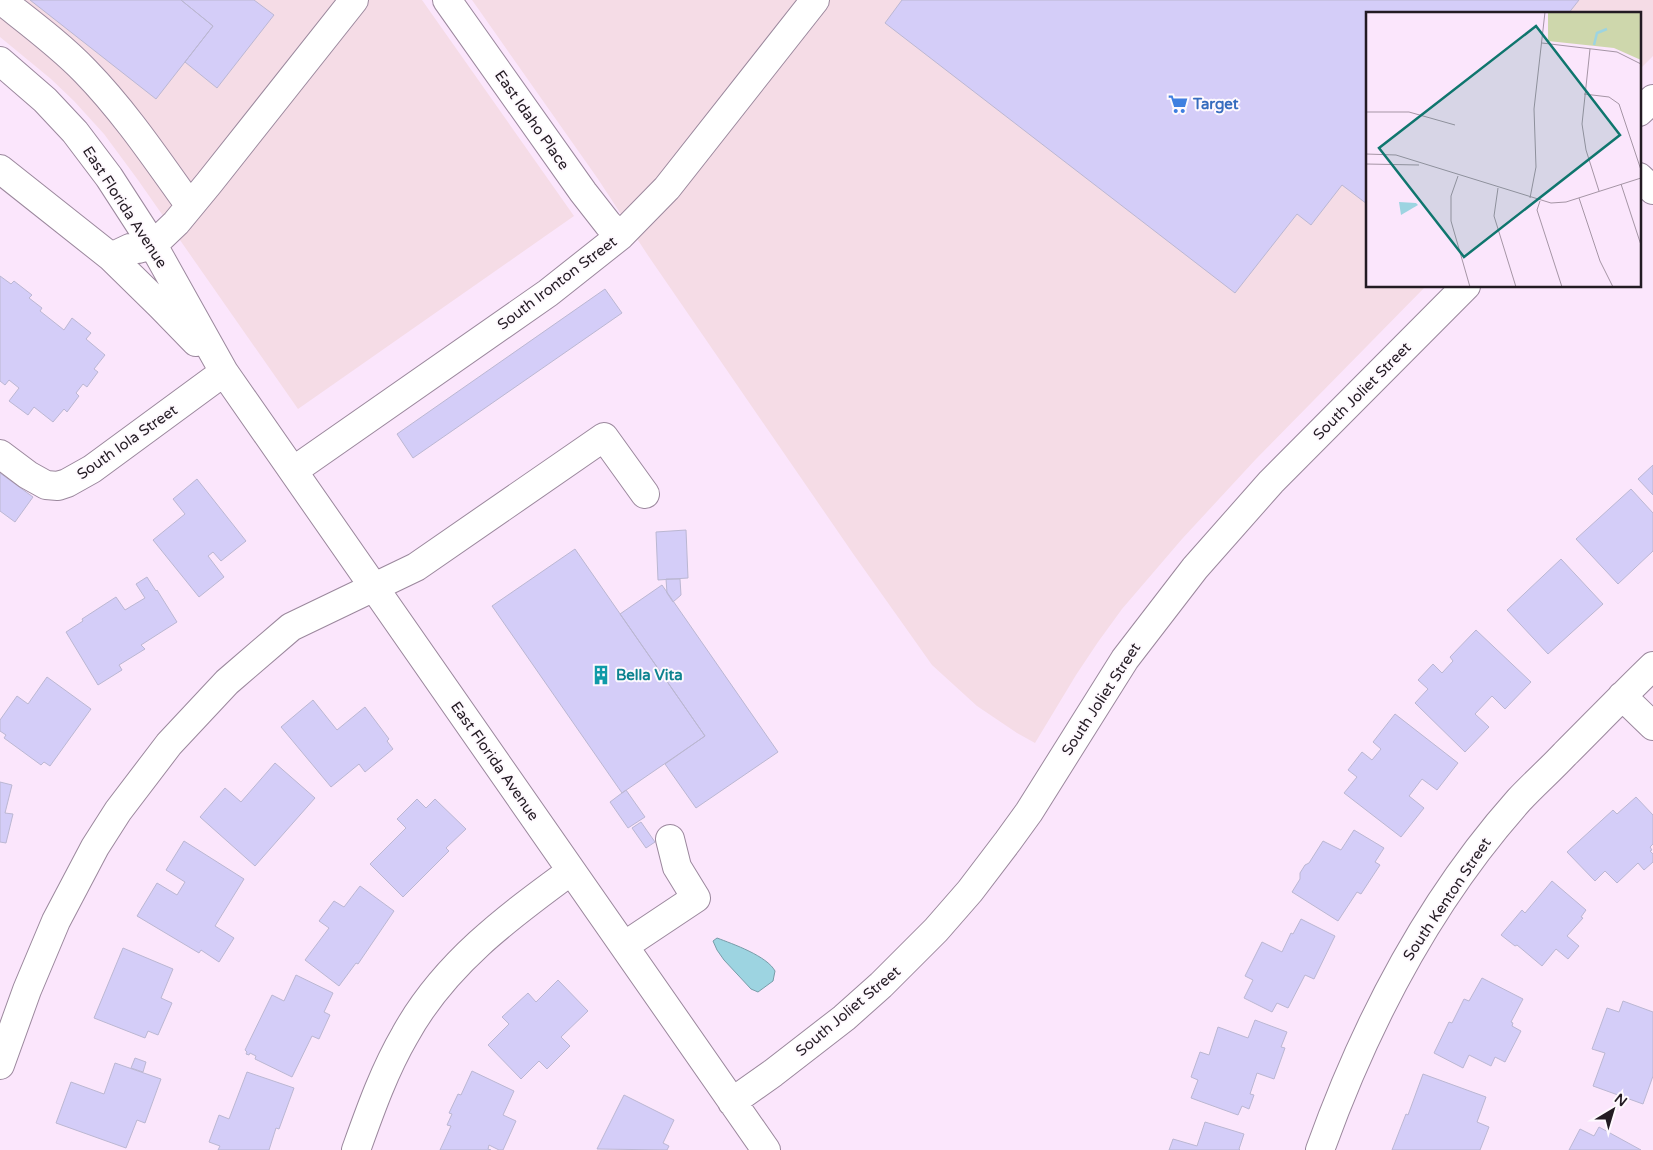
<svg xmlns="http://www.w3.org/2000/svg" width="1653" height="1150" font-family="'Varela Round',sans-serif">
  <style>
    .commercial { fill: #f5dce6 }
    .water { fill: #9dd4e1; stroke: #789ca8 }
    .building { fill: #d4cdf8; stroke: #bbb7d2 }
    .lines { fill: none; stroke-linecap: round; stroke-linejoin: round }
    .minor-casing { stroke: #9b889d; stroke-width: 30 }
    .minor { stroke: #fff; stroke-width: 28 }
    .labels { text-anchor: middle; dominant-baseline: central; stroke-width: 4; stroke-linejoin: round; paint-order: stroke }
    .shop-label { font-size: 15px; font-weight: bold; fill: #366cbe; stroke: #fef9fe; text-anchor: start }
    .street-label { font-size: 15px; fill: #231b23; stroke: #fef9fe }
    .culture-label { font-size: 15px; font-weight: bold; fill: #0d838f; stroke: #fef9fe; text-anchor: start }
    .inset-river { fill: none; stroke: #9dd4e1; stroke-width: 2.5 }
    .inset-road { fill: none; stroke: #a595a5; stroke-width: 1 }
    .view { fill: #0f766e; fill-opacity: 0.15; stroke: #0f766e; stroke-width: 2.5 }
    .inset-edge { fill: none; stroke: #231b23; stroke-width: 2.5 }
  </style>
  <rect width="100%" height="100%" fill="#fbe6fc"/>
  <path class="commercial" d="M0,0H422L574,216L298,409L138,180L104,134L74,101L51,79L0,37Z
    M472,0H1653V56L1639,70V14H1367V286H1426L1256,459L1182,539L1122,609L1098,642L1076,675L1035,743L1017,733L977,706L932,665L854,555L647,254L598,179Z"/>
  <path class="water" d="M717,938C733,944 767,956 775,971L773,981L758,992L751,989L724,960L717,950L713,941Z"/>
  <path class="building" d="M30,0H181L213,26L156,99Z
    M181,0H254L274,15L217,88L185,62L213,26Z
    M902,0H1579L1568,14H1367V204L1342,185L1311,225L1297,214L1235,293L885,23Z
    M0,276L11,284L14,281L32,295L29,298L42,308L40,311L64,330L72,318L91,333L86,339L105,355L94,369L98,372L87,387L83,384L76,393L79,396L67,412L64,409L53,422L34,407L28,415L9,401L19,388L9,380L5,385L0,381Z
    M605,289L622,313L413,458L397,434Z
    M1653,465V495L1638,479Z
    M0,473L33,497L15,522L0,511Z
    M197,479L246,541L221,561L213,552L208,556L224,577L199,597L153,540L185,514L173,499Z
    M1631,489L1653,513V551L1618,584L1576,539Z
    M686,530L688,578L658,580L656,532Z
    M575,549L705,736L622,793L492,606Z
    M1561,559L1603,604L1548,654L1507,610Z
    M147,577L156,591L157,590L177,622L141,645L145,649L119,665L122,670L98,685L66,632L83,621L82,619L116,597L125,610L145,598L136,584Z
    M666,579H680L681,595L673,602L667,593Z
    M662,585L778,752L696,808L665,764L705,736L620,614Z
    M1476,630L1531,682L1505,709L1492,696L1475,714L1489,727L1465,752L1415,703L1428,689L1418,680L1433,664L1442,673L1453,661L1450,657Z
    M47,677L91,709L50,766L44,762L41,765L4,738L6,735L0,731V720L17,696L28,704Z
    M313,700L337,730L365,707L389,739L387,741L393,749L365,772L359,764L331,787L281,727Z
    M1395,714L1458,763L1437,790L1422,779L1409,796L1424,808L1401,837L1344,793L1357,777L1348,770L1362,752L1372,760L1381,749L1373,742Z
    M275,763L315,798L255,866L200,817L225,788L241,802Z
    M0,782L12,785L5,813L13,814L6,843L0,842Z
    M626,790L645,817L628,828L610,802Z
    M1636,797L1653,815V844L1650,847L1652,850L1650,851L1653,854V862L1644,870L1638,863L1617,883L1605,871L1595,881L1567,852L1613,810L1617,814Z
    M417,799L426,808L435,799L466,829L446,848L449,851L403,897L370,864L406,828L397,819Z
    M641,822L655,842L646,848L632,828Z
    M1354,830L1384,848L1375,862L1380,865L1361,894L1357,892L1338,921L1292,892L1300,879V873L1305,865L1309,863L1323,841L1341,850Z
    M184,841L244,879L215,926L234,938L219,962L201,950L199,953L137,916L157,883L177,895L185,882L166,870Z
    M1552,881L1586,910L1581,917L1583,918L1567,936L1579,946L1568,959L1556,949L1542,966L1517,945L1515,946L1501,935L1522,910L1525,913Z
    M360,886L394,911L358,964L356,963L339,986L305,960L329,928L319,921L334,901L344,907Z
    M1301,919L1335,936L1314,979L1305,975L1288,1008L1277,1003L1272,1012L1244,998L1253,980L1245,976L1262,942L1282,952L1291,933L1293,934Z
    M123,948L173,969L161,998L172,1003L158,1035L148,1031L145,1038L94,1018Z
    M296,975L333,993L324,1012L330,1015L319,1039L312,1036L292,1077L255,1059L256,1056L250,1053L249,1055L246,1054L247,1052L245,1050L272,995L284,1001Z
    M1482,978L1523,999L1511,1022L1513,1023L1512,1026L1521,1031L1505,1062L1495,1057L1491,1066L1469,1055L1463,1068L1434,1053L1449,1022L1452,1023L1464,999L1469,1001Z
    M558,980L588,1011L561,1037L570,1046L547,1069L539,1061L521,1079L488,1045L509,1024L502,1017L528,993L536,1002Z
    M1623,1001L1653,1012V1076L1643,1104L1593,1086L1605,1053L1592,1049L1607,1008L1619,1012Z
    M1255,1020L1287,1032L1281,1047L1285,1048L1274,1079L1257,1073L1250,1094L1254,1095L1249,1109L1242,1106L1238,1115L1191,1098L1198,1080L1191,1077L1200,1052L1209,1055L1218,1027L1248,1038Z
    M135,1058L146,1062L143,1072L131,1068Z
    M115,1063L161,1079L145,1123L137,1120L126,1148L56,1123L71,1082L104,1094Z
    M472,1071L514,1091L503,1115L516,1121L503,1150H499L489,1145L488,1149L491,1150H440L451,1126L447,1125L452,1114L449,1113L458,1094L461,1095Z
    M247,1072L294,1088L279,1129L276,1128L269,1150H218L220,1146L209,1142L219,1115L229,1119Z
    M1423,1074L1486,1097L1477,1122L1489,1127L1480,1150H1392L1406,1114L1408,1115Z
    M624,1095L674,1120L663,1143L669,1146L667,1150L597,1149Z
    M1205,1122L1244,1134L1239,1149L1240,1150H1169L1173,1139L1197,1146Z
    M1599,1127L1641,1150H1569L1580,1129L1594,1136Z"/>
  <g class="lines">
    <defs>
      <path id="minor" d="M1,0C30,23 60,45 85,71C125,112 157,160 190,206
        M447,0L583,192L608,224L620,236
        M0,61L45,100L75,132L109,177L153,245L224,372L766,1150
        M1639,112L1653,99
        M0,169L111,257L161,306L196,342
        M1639,177L1653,190
        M111,257L130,248L138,249L153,245L176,223L209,183L354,0
        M0,454L28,475L46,485L58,486L67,483L92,469L224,372
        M293,471L548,293L620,236L667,188L815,0
        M1622,696L1653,726
        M624,946L696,898L677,867L670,839
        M0,1065L27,990L56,921L95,847L118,811L169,744L227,682L291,627L416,567L604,437L645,494
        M732,1102L773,1073L844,1018L881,985L936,930L970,891L1008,841L1029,812L1125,659L1195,568L1271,482L1466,286
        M356,1150C370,1111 384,1071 405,1035C444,964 508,917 571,871
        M1320,1150C1366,1022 1428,902 1519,800C1534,784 1550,770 1565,754C1594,725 1623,695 1653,666"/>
    </defs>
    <use href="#minor" class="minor-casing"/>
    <use href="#minor" class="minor"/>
  </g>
  <defs>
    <symbol id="supermarket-bare" viewBox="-9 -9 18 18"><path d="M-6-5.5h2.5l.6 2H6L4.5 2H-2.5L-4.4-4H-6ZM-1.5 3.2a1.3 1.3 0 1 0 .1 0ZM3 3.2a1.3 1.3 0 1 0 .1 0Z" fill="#3f7fe0" stroke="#fef9fe" stroke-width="2.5" paint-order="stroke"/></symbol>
    <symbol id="building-bare" viewBox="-9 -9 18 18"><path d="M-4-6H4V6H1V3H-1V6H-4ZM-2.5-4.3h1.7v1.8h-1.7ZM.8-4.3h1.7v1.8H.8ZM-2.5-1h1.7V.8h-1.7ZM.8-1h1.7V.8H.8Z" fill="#0f9aa8" stroke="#fef9fe" stroke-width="2.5" paint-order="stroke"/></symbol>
  </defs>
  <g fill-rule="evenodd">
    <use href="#supermarket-bare" x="1164" y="90" width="28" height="28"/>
    <use href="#building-bare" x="587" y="661" width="28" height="28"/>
  </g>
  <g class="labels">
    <g class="shop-label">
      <text x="1193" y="104">Target</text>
    </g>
    <g class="street-label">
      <text transform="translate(532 120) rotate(55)">East Idaho Place</text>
      <text transform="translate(125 207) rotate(57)">East Florida Avenue</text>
      <text transform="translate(557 283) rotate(-37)">South Ironton Street</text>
      <text transform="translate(1362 391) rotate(-45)">South Joliet Street</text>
      <text transform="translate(127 442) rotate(-35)">South Iola Street</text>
      <text transform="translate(1101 699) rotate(-57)">South Joliet Street</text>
      <text transform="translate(495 761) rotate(55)">East Florida Avenue</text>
      <text transform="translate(1447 899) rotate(-56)">South Kenton Street</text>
      <text transform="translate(848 1011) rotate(-40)">South Joliet Street</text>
    </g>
    <g class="culture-label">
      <text x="616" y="675">Bella Vita</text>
    </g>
  </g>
  <g transform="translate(1366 12)">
    <rect width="275" height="275" fill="#fbe6fc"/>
    <path d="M182,0H275V48L248,36L182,29Z" fill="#ced7ac"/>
    <path d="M33,190L50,191L52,193L35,203Z" fill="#9dd4e1"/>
    <path class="inset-river" d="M228,33L231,21L241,17"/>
    <path class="inset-road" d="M176,31L251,40L275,52M224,37L216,112L220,138L233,179M218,82L243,85L253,92L275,158M0,100H43L89,113M0,142L30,143L185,191L200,190L275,166M0,152L53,153M92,164L85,184V209L104,275M255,172L275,233M132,176L128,204L150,275M164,186L170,155L168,97L179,0M213,186L234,249L247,275M174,189L171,198L196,275"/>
    <path class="view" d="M170,14L254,123L98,245L13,136Z"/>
    <rect width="275" height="275" class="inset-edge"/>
  </g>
  <g transform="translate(1613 1110) rotate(38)" stroke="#fef9fe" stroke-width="4" paint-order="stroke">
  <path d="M0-4L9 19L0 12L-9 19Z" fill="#231b23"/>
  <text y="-8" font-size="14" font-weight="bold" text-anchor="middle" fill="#231b23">N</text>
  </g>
</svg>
